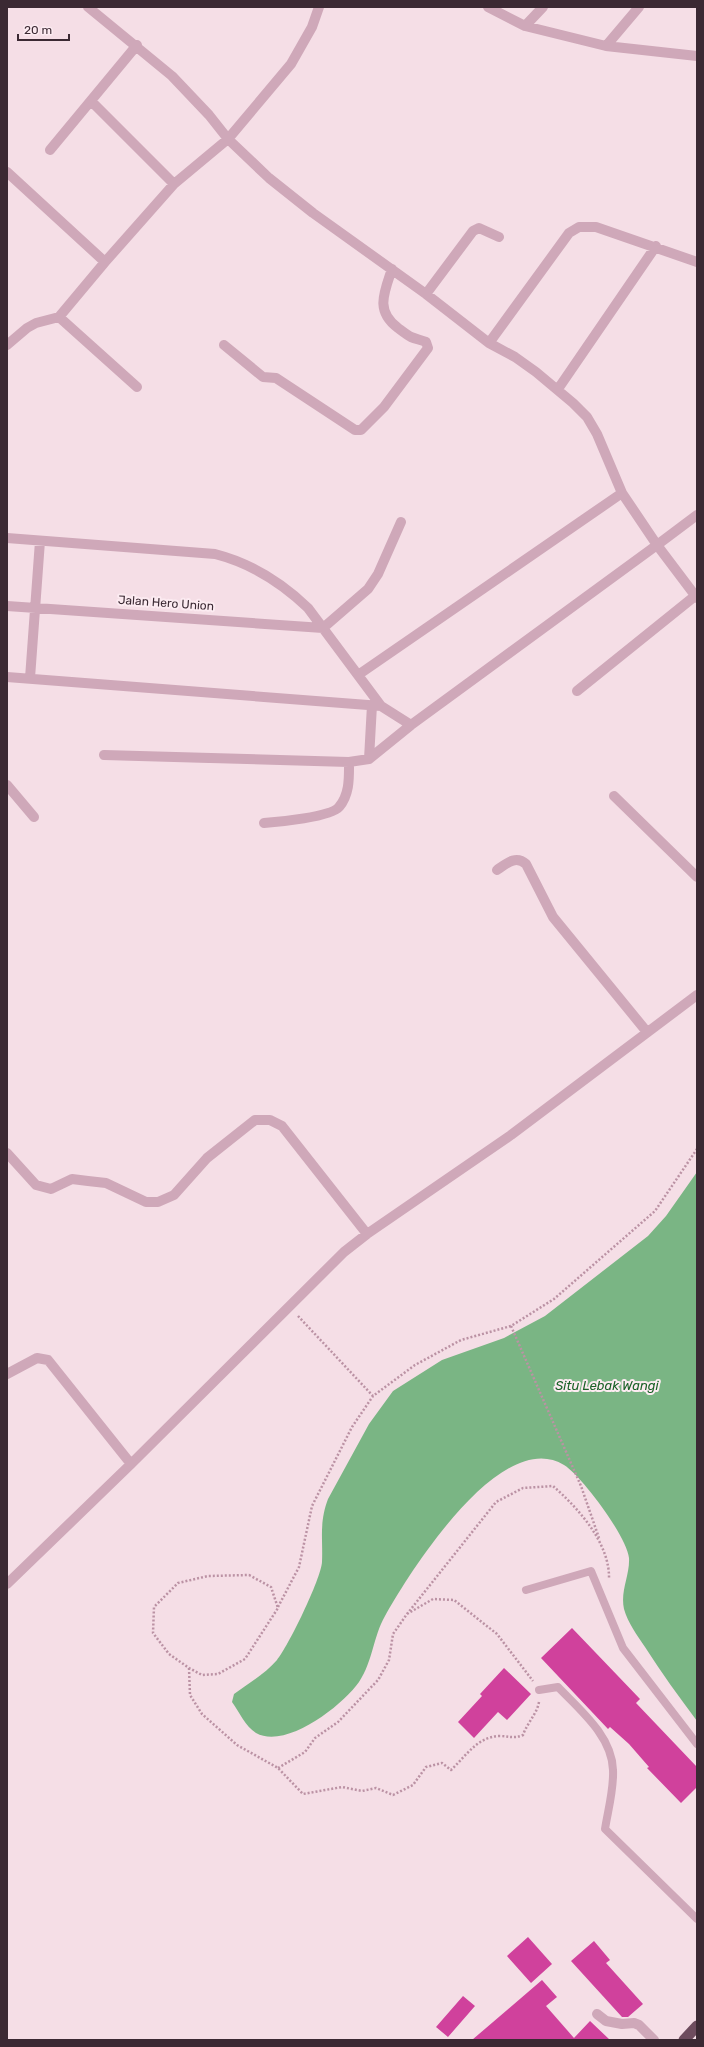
<svg xmlns="http://www.w3.org/2000/svg" width="704" height="2047" font-family="Rubik,sans-serif">
  <style>
    .water { fill: #7ab584 }
    .building { fill: #d0419c }
    .lines { fill: none; stroke-linecap: round; stroke-linejoin: round }
    .path { stroke: #bb92a4; stroke-width: 2.5; stroke-dasharray: 2 2; stroke-linecap: butt }
    .service { stroke: #cfa8b9; stroke-width: 8 }
    .minor { stroke: #cfa8b9; stroke-width: 10 }
    .trunk { stroke: #6e4c5e; stroke-width: 11 }
    .labels { text-anchor: middle; dominant-baseline: central; stroke-width: 4; stroke-linejoin: round; paint-order: stroke }
    .street-label { font-size: 12px; fill: #3b2933; stroke: #fcebf1 }
    .water-label { font-size: 13px; font-style: italic; fill: #1a6127; stroke: #fcebf1 }
  </style>
  <rect width="100%" height="100%" fill="#f5dee6"/>
  <path class="water" d="M697,1172V1721C679,1697 661,1672 645,1647C637,1635 628,1623 624,1609C620,1591 630,1575 629,1558C627,1537 582,1476 564,1465C501,1426 409,1573 385,1616C373,1637 373,1661 359,1682C343,1705 286,1750 256,1733C245,1726 240,1713 232,1702L234,1694C249,1683 266,1673 277,1660C288,1647 321,1579 322,1562C323,1538 319,1523 328,1499L369,1424L393,1391L442,1360L504,1338L545,1316L648,1236L666,1216Z"/>
  <path class="building" d="M572,1628L640,1699L636,1703L697,1767V1787L681,1803L647,1768L649,1767L629,1744L610,1727L608,1729L541,1658Z
    M504,1668L531,1694L507,1720L498,1712L474,1738L458,1722L482,1696L480,1694Z
    M528,1937L552,1964L531,1983L507,1956Z
    M594,1941L610,1960L606,1963L643,2004L628,2017H622L571,1961Z
    M542,1980L557,1997L546,2006L574,2038L590,2021L610,2040H472Z
    M463,1996L475,2006L448,2037L436,2027Z"/>
  <g class="lines">
    <path class="path" d="M298,1316L373,1396L415,1365L461,1340L511,1326L554,1299L655,1211L697,1149
      M511,1326L581,1486L599,1538
      M249,1575L271,1587L278,1608L245,1659L218,1674L202,1675L189,1668L169,1654L153,1633L154,1607L178,1583L208,1576Z
      M278,1607L299,1567L312,1506L352,1427L373,1396
      M407,1614L433,1599L454,1600L497,1634L533,1681
      M189,1668L190,1695L202,1714L237,1745L278,1768L303,1794L342,1787L362,1791L376,1788L393,1795L413,1785L426,1767L442,1763L451,1770C466,1756 477,1737 499,1736C508,1736 514,1739 523,1735C527,1723 537,1714 539,1702
      M278,1768L305,1752L315,1738L338,1722L378,1680L389,1660L393,1634L407,1614L496,1502L523,1488L553,1486C578,1508 610,1543 609,1579"/>
    <path class="service" d="M526,1590L591,1571L623,1648L697,1744
      M539,1690L558,1687C580,1710 612,1736 613,1770C614,1789 608,1810 605,1829L697,1919"/>
    <path class="minor" d="M88,7L172,76L209,115L228,139L269,178L313,213L426,294L489,343L515,357L536,372L573,403L587,417L597,434L622,493L657,545L697,515
      M488,7L525,26L606,46L697,56
      M525,26L543,7
      M606,46L639,7
      M91,101L174,184
      M50,150L137,45
      M7,172L105,262
      M426,294L473,231L479,228L499,237
      M59,317L137,387
      M489,343L569,233L579,227H596L697,262
      M7,345L27,328L36,323L59,317L105,262L174,184L228,139L291,64L312,27L319,7
      M224,345L263,377L276,378L355,430H361L384,407L428,348L426,342C421,340 416,339 411,337C407,335 402,331 398,328C375,311 384,293 392,269
      M558,389L656,246
      M7,538L215,554C250,563 281,582 308,608L381,706L411,725L657,545L697,598
      M7,606L323,628
      M323,628L368,589L378,574L401,522
      M358,675L622,493
      M7,677L381,706
      M30,678L40,541
      M577,691L695,596
      M104,755L349,762L369,759L411,725
      M369,759L372,705
      M7,785L34,817
      M614,796L697,877
      M264,823C278,822 331,817 339,807C350,794 349,777 349,762
      M497,870C507,863 516,855 526,864L553,917L647,1032
      M7,1153L36,1185L51,1189L72,1179L88,1181L106,1183L146,1202H158L174,1195L207,1158L255,1120H270L282,1126L367,1234
      M7,1374L37,1358L48,1360L131,1464
      M7,1584L131,1464L344,1252L367,1234L511,1135L697,995
      M597,2014L606,2021L622,2024L634,2023L639,2025L654,2040"/>
    <path class="trunk" d="M684,2040L697,2026"/>
  </g>
  <g class="labels">
    <g class="street-label">
      <text transform="translate(166 603) rotate(4)">Jalan Hero Union</text>
    </g>
    <g class="water-label">
      <text x="607" y="1385">Situ Lebak Wangi</text>
    </g>
  </g>
  <rect width="704" height="2047" fill="none" stroke="#3b2933" stroke-width="16"/>
  <path d="M18 34v6h51v-6" fill="none" stroke="#3b2933" stroke-width="2"/>
  <text x="24" y="34" font-size="12" fill="#3b2933" stroke="#fcebf1" stroke-width="3" paint-order="stroke">20 m</text>
</svg>
